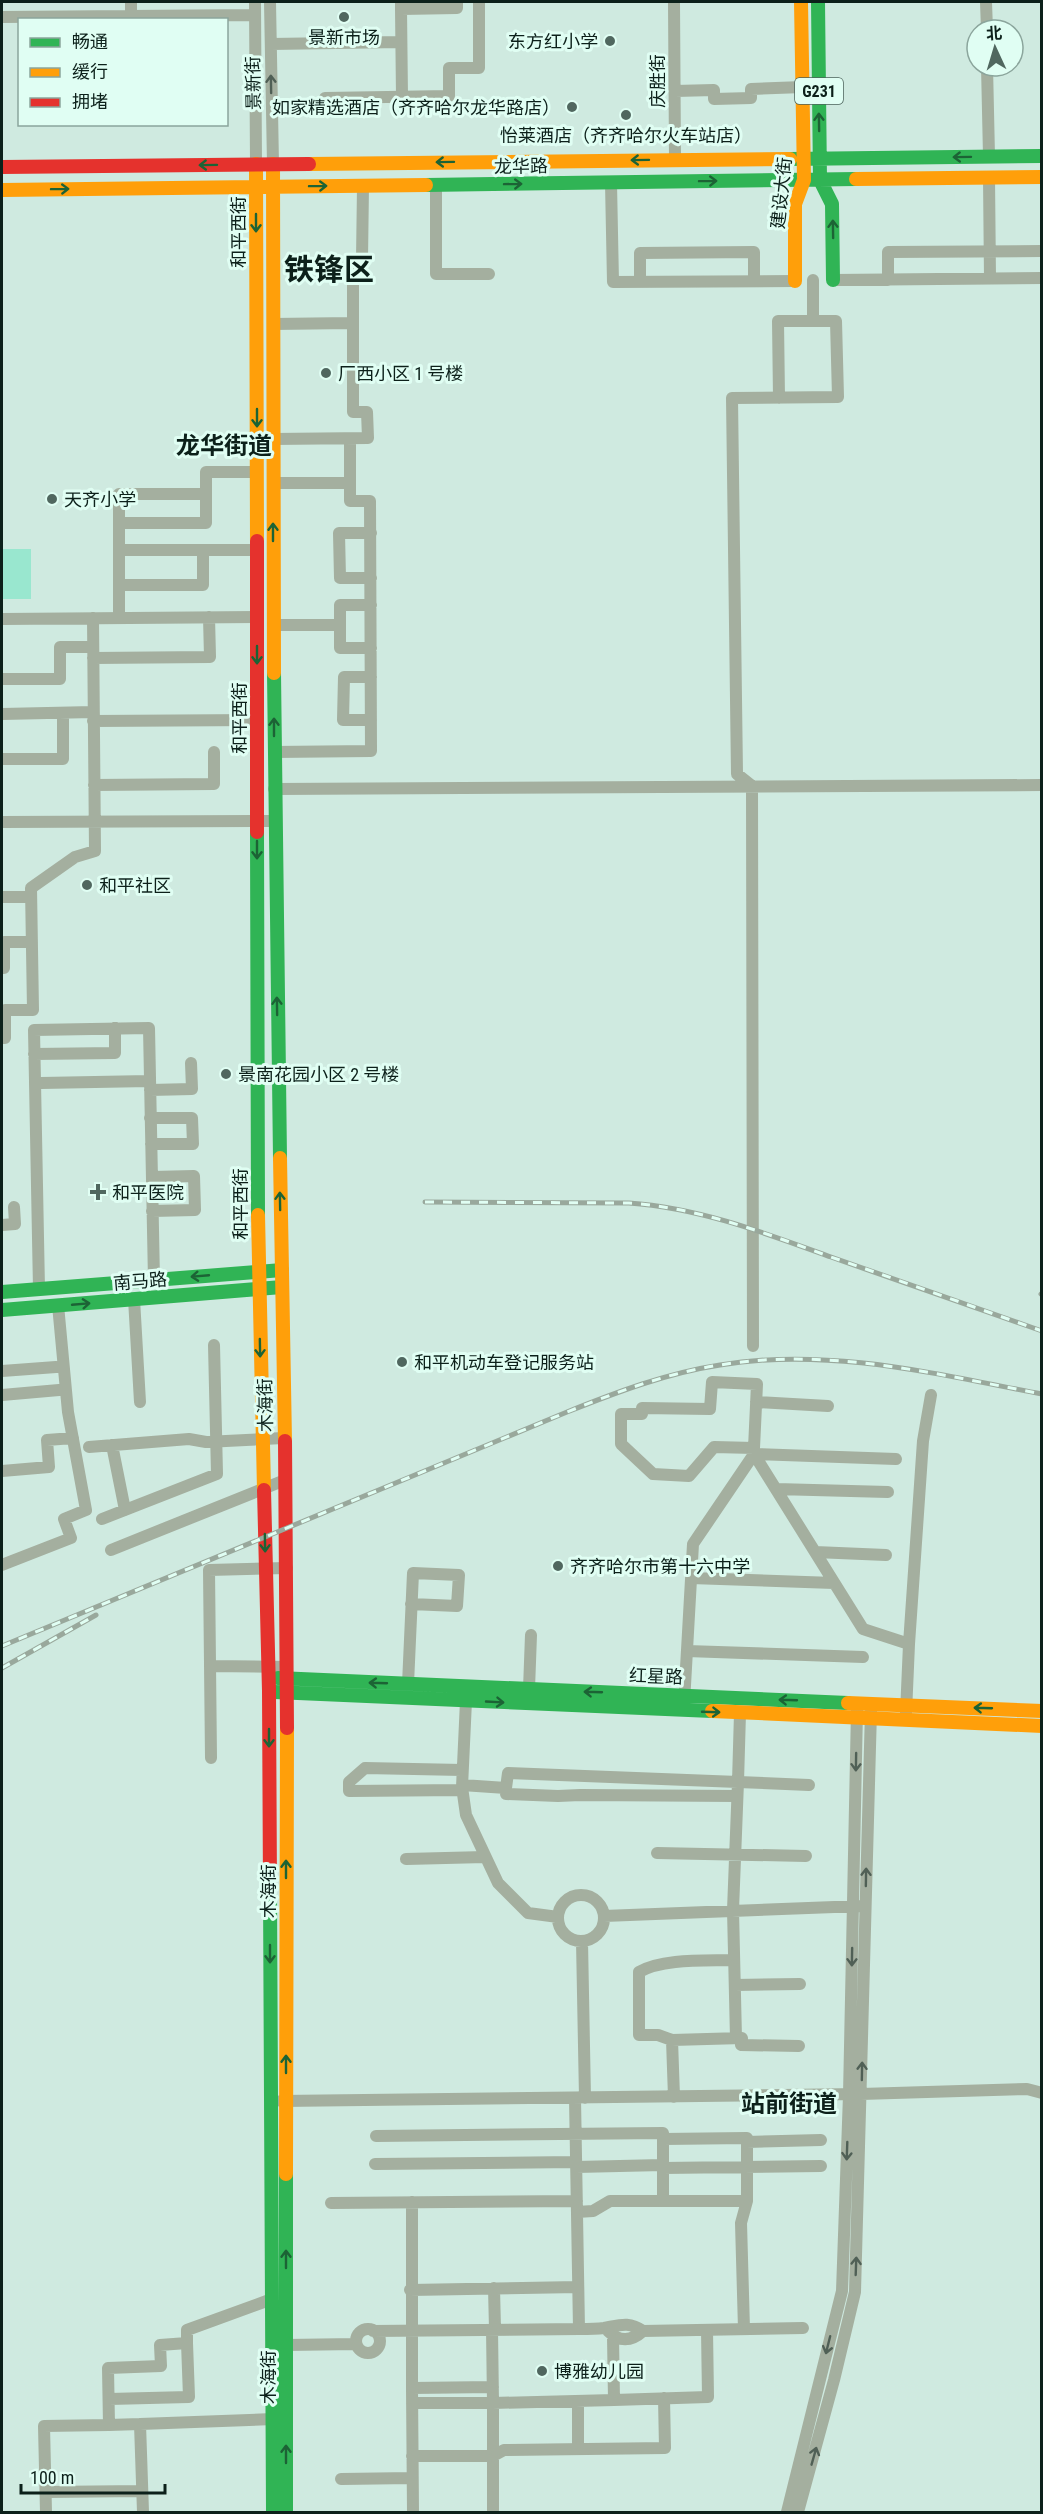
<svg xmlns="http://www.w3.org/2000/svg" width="1043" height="2514" font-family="'Roboto Condensed','Noto Sans SC',sans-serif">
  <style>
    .green { fill: #99e7cf }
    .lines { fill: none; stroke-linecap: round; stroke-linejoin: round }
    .street { stroke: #a4af9f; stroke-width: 12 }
    .fast { stroke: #30b455; stroke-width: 14 }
    .slow { stroke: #ff9f0a; stroke-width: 14 }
    .jam { stroke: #e5322d; stroke-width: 14 }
    .rail-casing { stroke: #99a89c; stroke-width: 5 }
    .rail { stroke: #e0fef3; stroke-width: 3; stroke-dasharray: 9; stroke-linecap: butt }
    .oneway { stroke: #506056 }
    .oneway2 { stroke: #1c6335 }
    .poi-dot { fill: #50675f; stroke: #e0fef3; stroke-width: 2 }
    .labels { text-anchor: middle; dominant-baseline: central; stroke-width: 6; stroke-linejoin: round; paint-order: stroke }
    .shield { fill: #e0fef3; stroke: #4c635b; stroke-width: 1.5 }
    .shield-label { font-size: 16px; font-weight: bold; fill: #0c201a }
    .poi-label { font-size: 18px; fill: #0c201a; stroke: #e0fef3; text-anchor: start }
    .street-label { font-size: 18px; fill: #0c201a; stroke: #e0fef3 }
    .district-label { font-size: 24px; font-weight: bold; fill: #0c201a; stroke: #e0fef3 }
    .town-label { font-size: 30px; font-weight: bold; fill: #0c201a; stroke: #e0fef3 }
  </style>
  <rect width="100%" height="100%" fill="#cfeae0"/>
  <path class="green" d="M2,549H31V599H2Z"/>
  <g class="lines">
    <path class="street" d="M131,2V16
      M255,2L256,164
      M270,2L273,164
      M401,2V9L457,8V2
      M674,2L675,159
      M986,2L987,30
      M401,9L402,97
      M2,17L255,15
      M271,44L401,42
      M987,66L989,156
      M675,91L714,90V99L751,98V89L803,87
      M325,98L449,96V68H479V2
      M989,178L990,278
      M611,183L613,282L795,281
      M436,185V274H489
      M833,280L1042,278
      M888,280V252L1042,251
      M640,282V253L754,252V281
      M813,321V280
      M273,324L352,323
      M273,439L368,438L367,412H353V260H362L363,186
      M350,439V483
      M273,483H350V501H370L371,751L274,752
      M119,523H206V494
      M371,533H339L340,578H371
      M119,550V494H206V472H257
      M119,585H203V550
      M371,605H340V648H371
      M119,618V550H257
      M2,619L257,617
      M274,625H340
      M93,658L210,657L209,617
      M371,677H344L343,720H371
      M2,679H60V647H93
      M2,714L93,712
      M93,721L257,720
      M2,759H63V713
      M94,785L214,784V752
      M274,789L1042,785
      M2,822L274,821
      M2,897H31
      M2,968H4V942H32
      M2,1038H5V1010H33L31,888L75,857L95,851L93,618
      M34,1054L115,1053V1028
      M41,1083L149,1081
      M150,1090L192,1089L191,1063
      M150,1118H192L193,1144H151
      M152,1177L194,1176L195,1210L152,1211
      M2,1225L15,1224L14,1207
      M39,1289L34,1030L149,1028L154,1280
      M134,1299L140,1402
      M753,1346L752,786L737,774L732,398L838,397L836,321H778L779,398
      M2,1371L56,1367
      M2,1395L59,1390
      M756,1402L828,1406
      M112,1445L125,1510
      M89,1447L189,1439L206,1442L283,1438
      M754,1448L714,1447L689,1476L653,1474L621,1444V1414H642V1408L710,1409L712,1382L757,1384L754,1448V1454L896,1459
      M2,1471L49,1467L47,1440L73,1438
      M776,1489L888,1492
      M102,1519L217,1474L214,1345
      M111,1550L285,1480
      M815,1552L886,1555
      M2,1565L71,1538L64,1519L86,1510L68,1412L58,1305
      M691,1578L834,1583
      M909,1644L923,1441L931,1395
      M687,1651L863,1657
      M210,1666L287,1667
      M408,1684L413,1573L459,1575L457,1606L411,1604
      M529,1689L531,1635
      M466,1701L462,1787L466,1815L498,1883L528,1913L558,1917
      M684,1703L693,1544L754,1454L863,1629L909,1644L906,1713
      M740,1713L738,1782L809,1785
      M211,1758L209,1570L287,1568
      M462,1785L506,1788L508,1773L738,1782L733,1910L736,2038
      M506,1788V1794L558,1796L580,1795L737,1796
      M462,1790L349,1791V1782L365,1768L462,1770
      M657,1853L806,1856
      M406,1859L485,1857
      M558 1918a23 23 0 1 1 46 0a23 23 0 1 1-46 0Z
      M604,1916L861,1906
      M582,1941L585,2098
      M734,1960C707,1961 663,1958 639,1972V2035H658L672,2040L742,2038L741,2045L799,2046
      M735,1985L800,1984
      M672,2040L674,2097
      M575,2098L579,2329
      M281,2101L861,2094L1027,2089L1042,2093
      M376,2136L663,2133V2201
      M663,2139L747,2138V2201L741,2223L744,2329
      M747,2142L821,2140
      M375,2164L576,2162
      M576,2167L663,2165
      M663,2168L821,2166
      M331,2203L577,2201
      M577,2212L593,2211L610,2201H747
      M494,2288L495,2329
      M410,2290L578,2287
      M492,2329L493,2403L614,2400L613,2336
      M356 2341a12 12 0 1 1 24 0a12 12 0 1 1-24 0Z
      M373,2331L579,2329C587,2329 596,2329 604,2328C620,2325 629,2321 643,2331L803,2328
      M608,2331C619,2342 631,2342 643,2331
      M286,2345L356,2344
      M412,2388V2202
      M109,2399L189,2397L187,2343
      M614,2400L708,2397L707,2330
      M578,2401V2449
      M412,2403H493V2512
      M140,2424L273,2419
      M412,2456H493L504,2450L665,2448L664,2398
      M341,2479L412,2478
      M46,2492L142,2491
      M46,2512L44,2426L109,2425
      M143,2512L140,2424L109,2425L108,2368L161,2366L160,2345L187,2343V2330L272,2299
      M413,2512L412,2388L493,2387
      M787,2512L842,2291L849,2095L857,1710
      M798,2512L834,2380L855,2292L871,1711"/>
    <path class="fast" d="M818,2L820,180L832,204L833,280
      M790,159L1042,156
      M426,185L856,179
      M274,673L280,1158
      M257,832L258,1215
      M2,1292L282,1270
      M2,1310L282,1287
      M278,1678L848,1703
      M275,1692L712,1711
      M270,1891L273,2512
      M286,2512V2174"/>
    <path class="slow" d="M256,164L257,541
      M273,164L274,673
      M309,164L790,159
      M856,179L1042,177
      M2,190L426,185
      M795,281V204L804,180L801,2
      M280,1158L285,1441
      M258,1215L264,1490
      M848,1703L1042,1711
      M712,1711L1042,1726
      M286,2174L287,1728"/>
    <path class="jam" d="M2,167L309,164
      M257,541V832
      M285,1441L287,1728
      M264,1490L269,1691L270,1891"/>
    <defs>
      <path id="rail" d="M425,1202L629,1203C700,1208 765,1233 831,1257C901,1281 971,1306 1042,1331
        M1041,1294L1042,1295
        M2,1646L567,1412C617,1392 667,1373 720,1365C828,1347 936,1374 1042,1394
        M2,1668L96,1615"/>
    </defs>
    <use href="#rail" class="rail-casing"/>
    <use href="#rail" class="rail"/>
  </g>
  <defs><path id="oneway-shaft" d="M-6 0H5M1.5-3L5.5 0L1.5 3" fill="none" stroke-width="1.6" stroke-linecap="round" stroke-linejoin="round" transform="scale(1.5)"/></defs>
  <g class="oneway">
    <use href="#oneway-shaft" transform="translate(271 84) rotate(-91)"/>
    <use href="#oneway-shaft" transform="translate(856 1762) rotate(91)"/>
    <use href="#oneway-shaft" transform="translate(866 1877) rotate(-89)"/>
    <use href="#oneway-shaft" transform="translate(852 1957) rotate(91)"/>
    <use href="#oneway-shaft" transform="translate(862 2071) rotate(-89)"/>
    <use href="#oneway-shaft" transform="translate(847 2151) rotate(92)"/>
    <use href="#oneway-shaft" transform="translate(856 2266) rotate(-88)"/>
    <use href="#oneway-shaft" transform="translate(828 2345) rotate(104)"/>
    <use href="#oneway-shaft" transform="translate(814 2456) rotate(-74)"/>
  </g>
  <g class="oneway2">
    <use href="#oneway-shaft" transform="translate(819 122) rotate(-91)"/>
    <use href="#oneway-shaft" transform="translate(962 157) rotate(179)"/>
    <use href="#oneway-shaft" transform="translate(640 160) rotate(179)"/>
    <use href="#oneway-shaft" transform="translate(445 162) rotate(179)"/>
    <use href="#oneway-shaft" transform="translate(208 165) rotate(179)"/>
    <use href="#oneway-shaft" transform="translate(708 181) rotate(-1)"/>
    <use href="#oneway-shaft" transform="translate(513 184) rotate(-1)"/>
    <use href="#oneway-shaft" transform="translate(318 186) rotate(-1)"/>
    <use href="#oneway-shaft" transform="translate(60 189) rotate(-1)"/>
    <use href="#oneway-shaft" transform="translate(256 223) rotate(90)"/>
    <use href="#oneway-shaft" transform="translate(833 229) rotate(-91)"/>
    <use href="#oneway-shaft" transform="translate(257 418) rotate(90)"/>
    <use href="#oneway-shaft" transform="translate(273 532) rotate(-90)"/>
    <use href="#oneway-shaft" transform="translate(257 655) rotate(90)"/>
    <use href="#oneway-shaft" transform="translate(274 727) rotate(-90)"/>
    <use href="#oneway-shaft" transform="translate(257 850) rotate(90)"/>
    <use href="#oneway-shaft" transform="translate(277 1006) rotate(-91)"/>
    <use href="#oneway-shaft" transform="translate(280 1201) rotate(-91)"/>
    <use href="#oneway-shaft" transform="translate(200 1276) rotate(175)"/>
    <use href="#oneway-shaft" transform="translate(81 1304) rotate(-5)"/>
    <use href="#oneway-shaft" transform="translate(260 1348) rotate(89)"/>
    <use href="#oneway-shaft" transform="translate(265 1543) rotate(89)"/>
    <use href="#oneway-shaft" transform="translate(378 1683) rotate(-178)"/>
    <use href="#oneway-shaft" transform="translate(593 1692) rotate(-178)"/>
    <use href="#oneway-shaft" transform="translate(788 1700) rotate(-178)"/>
    <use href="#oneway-shaft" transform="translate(495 1702) rotate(3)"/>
    <use href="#oneway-shaft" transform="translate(983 1708) rotate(-178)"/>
    <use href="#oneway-shaft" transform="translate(711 1712) rotate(2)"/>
    <use href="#oneway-shaft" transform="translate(269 1738) rotate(90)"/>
    <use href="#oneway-shaft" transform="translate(286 1869) rotate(-90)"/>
    <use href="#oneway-shaft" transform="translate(270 1954) rotate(90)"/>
    <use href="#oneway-shaft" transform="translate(286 2064) rotate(-90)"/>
    <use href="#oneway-shaft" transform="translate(286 2259) rotate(-90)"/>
    <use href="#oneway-shaft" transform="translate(286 2454) rotate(-90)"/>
  </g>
  <g class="poi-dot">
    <circle cx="344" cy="17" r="6"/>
    <circle cx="610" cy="41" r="6"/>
    <circle cx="572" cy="107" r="6"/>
    <circle cx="626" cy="115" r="6"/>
    <circle cx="326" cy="373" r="6"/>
    <circle cx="52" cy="499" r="6"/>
    <circle cx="87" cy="885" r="6"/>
    <circle cx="226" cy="1074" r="6"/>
    <path d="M95 1183h6v6h6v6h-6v6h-6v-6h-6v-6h6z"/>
    <circle cx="402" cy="1362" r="6"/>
    <circle cx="558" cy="1566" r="6"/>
    <circle cx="542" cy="2371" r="6"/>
  </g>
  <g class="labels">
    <rect class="shield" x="795" y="78" width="48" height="26" rx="4.5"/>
    <g class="shield-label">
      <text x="819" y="91">G231</text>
    </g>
    <g class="poi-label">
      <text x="344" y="37" text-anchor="middle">景新市场</text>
      <text x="598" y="41" text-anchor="end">东方红小学</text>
      <text x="560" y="107" text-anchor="end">如家精选酒店（齐齐哈尔龙华路店）</text>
      <text x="626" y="135" text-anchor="middle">怡莱酒店（齐齐哈尔火车站店）</text>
      <text x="338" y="373">厂西小区 1 号楼</text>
      <text x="64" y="499">天齐小学</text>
      <text x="99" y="885">和平社区</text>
      <text x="238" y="1074">景南花园小区 2 号楼</text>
      <text x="112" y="1192">和平医院</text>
      <text x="414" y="1362">和平机动车登记服务站</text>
      <text x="570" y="1566">齐齐哈尔市第十六中学</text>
      <text x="554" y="2371">博雅幼儿园</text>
    </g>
    <g class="street-label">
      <text transform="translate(657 81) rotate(-90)">庆胜街</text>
      <text transform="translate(253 83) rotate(-91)">景新街</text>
      <text transform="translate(521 166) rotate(-1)">龙华路</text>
      <text transform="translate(781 193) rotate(-84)">建设大街</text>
      <text transform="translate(238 232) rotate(-90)">和平西街</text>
      <text transform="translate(239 718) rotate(-90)">和平西街</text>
      <text transform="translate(240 1204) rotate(-90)">和平西街</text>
      <text transform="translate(140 1281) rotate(-5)">南马路</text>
      <text transform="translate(265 1405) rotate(-91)">木海街</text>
      <text transform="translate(656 1676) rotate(2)">红星路</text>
      <text transform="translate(268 1891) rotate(-90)">木海街</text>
      <text transform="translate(268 2377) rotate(-90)">木海街</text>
    </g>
    <g class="district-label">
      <text x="224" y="446">龙华街道</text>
      <text x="789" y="2104">站前街道</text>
    </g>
    <g class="town-label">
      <text x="329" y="269">铁锋区</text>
    </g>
  </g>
  <rect width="1043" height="2514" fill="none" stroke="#0c201a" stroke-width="6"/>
  <rect x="18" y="18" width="210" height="108" fill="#e0fef3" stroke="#8ba59c" stroke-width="1.5"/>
  <rect x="30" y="38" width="30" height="9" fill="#30b455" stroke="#8ba59c" stroke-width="1.5"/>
  <text x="72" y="48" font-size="18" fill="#0c201a">畅通</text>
  <rect x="30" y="68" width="30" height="9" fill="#ff9f0a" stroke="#8ba59c" stroke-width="1.5"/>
  <text x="72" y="78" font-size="18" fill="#0c201a">缓行</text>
  <rect x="30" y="98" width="30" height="9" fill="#e5322d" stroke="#8ba59c" stroke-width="1.5"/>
  <text x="72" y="108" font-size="18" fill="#0c201a">拥堵</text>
  <g transform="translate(995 48) rotate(356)"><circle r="28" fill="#e0fef3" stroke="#8ba59c" stroke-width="1.5"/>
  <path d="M0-4.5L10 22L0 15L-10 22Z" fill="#50675f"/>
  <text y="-9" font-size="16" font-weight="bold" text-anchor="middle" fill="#0c201a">北</text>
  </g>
  <path d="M21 2484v9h144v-9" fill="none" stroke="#0c201a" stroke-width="3"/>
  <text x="30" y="2484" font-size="18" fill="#0c201a" stroke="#e0fef3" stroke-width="4.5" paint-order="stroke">100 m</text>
</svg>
